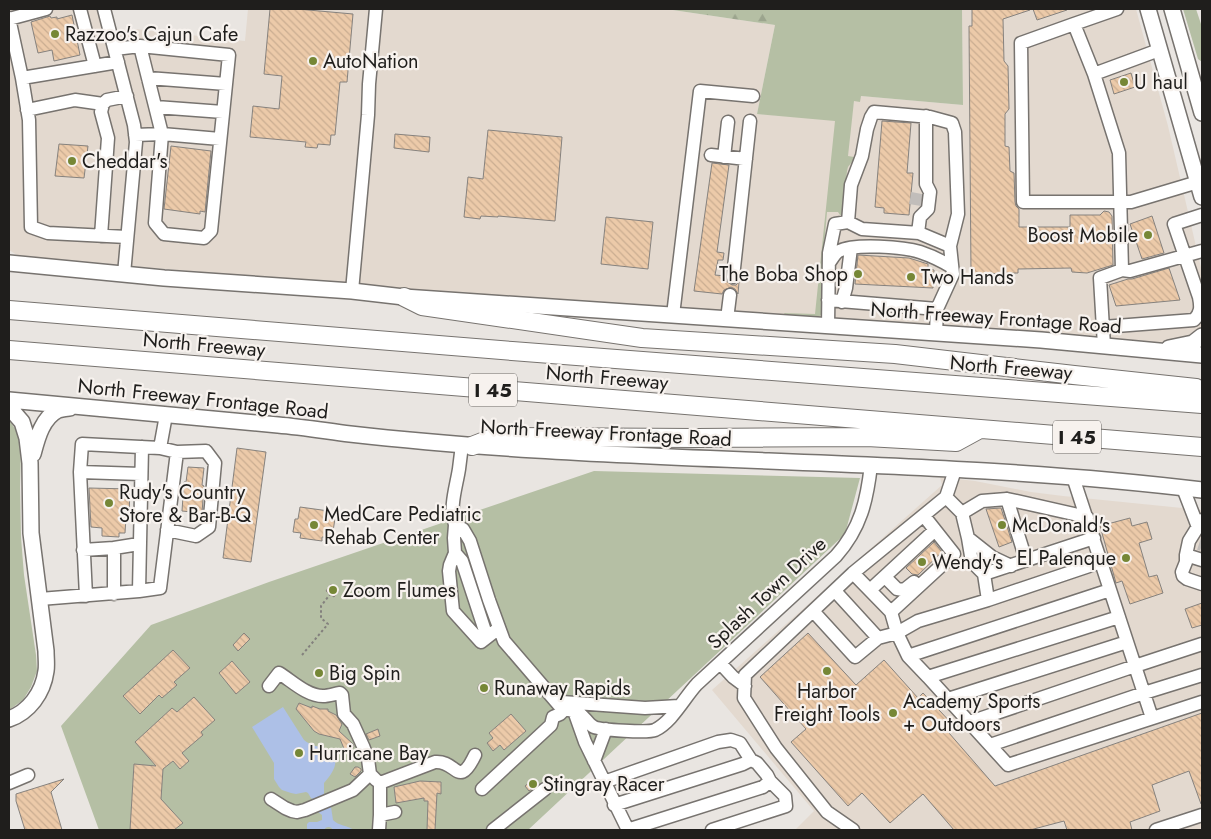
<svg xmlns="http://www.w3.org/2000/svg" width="1211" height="839" font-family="Jost,sans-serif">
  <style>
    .built { fill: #e3d9cf }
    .green { fill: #b5bfa4 }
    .forest { fill: url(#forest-firs) }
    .water { fill: #adc0e7 }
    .building { fill: url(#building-back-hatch); stroke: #86827e }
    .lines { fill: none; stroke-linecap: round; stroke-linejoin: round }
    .minor-tunnel { stroke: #c1bdba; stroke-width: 12; stroke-dasharray: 12 6; stroke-linecap: butt }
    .minor-casing { stroke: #77736f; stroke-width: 15 }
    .major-casing { stroke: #77736f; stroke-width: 18 }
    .highway-casing { stroke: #77736f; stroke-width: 20 }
    .path { stroke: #83807d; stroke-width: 2; stroke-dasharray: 2.5 2.5; stroke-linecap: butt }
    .minor { stroke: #fff; stroke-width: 12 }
    .major { stroke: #fff; stroke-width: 15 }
    .highway { stroke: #fff; stroke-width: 18 }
    .poi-dot { fill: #768736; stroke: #f7f2ee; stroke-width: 2 }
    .labels { text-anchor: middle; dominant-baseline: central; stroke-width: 4.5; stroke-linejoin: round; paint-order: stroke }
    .shield { fill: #f7f2ee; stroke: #605e5b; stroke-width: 1 }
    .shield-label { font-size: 19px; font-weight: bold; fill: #1f1e1c }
    .poi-label { font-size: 20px; fill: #1f1e1c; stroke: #f7f2ee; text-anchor: start }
    .street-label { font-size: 20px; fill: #1f1e1c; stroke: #f7f2ee }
  </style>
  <defs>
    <pattern id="forest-firs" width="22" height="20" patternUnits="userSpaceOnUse" patternTransform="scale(1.25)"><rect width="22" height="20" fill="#b5bfa4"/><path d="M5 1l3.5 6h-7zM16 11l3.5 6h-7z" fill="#9ba48d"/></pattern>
    <pattern id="building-back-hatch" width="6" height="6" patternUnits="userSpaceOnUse" patternTransform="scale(1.25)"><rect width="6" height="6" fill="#eccaa9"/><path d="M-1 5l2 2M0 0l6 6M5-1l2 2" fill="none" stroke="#caad91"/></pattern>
  </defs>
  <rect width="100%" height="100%" fill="#e9e5e1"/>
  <path class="built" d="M9,9H111L117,31L135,29L245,41L248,9H666L775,25L757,114L851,121L854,101L861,96L963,105L962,9H1136L1168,126L1202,272V330L1199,335L1166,343L1043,334L701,315L49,259L26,257L17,255L9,250Z
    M940,477L975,481L1031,492L1063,496L1202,510V830H795L814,811L712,690L942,485Z"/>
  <path class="green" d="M775,9H962L963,105L861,96L860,102L854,101L848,156L854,157L855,158L848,167L847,171L843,213L842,215H840L838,212H827L821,281V315C810,325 799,319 786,316L784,313L815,314L835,121L757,114L775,25Z
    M1183,9H1196L1202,27V62L1198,59Z
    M9,420L18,433L21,446L20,487L21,537L24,575L36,655L37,671L31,687L23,700L9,710Z
    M594,471L860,478L845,534L528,830H99L61,726L151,625L269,582Z"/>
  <path class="forest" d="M666,9H775V25Z"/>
  <path class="water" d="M283,707L304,740C310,745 316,746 323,748C344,756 334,772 324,783V793L323,797L315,800L311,798L308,793L306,792L296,794L291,793L282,790L279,787L274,779V763L252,727Z
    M327,806L331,807L333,820C339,826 347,825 354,830H333C331,826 326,826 324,830H307V824L309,822H317L322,820V815L318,812L320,809Z"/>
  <path class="building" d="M270,9H297L353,14L347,82H340L335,135H331L330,145L318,144L317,148L305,147L306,142L250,137L253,106L279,109L282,76L264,74Z
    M972,9H1030V10L1003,19L1004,61L1008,66L1009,109L1005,114V146L1009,147L1010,171L1014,173L1015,202L1016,206L1019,209V227H1070V215H1100L1104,211L1109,212L1112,216L1113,265L1087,273L1072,272L1071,268L1018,269V273L971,274L969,26H972Z
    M1033,9H1067V10L1037,20Z
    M72,15L80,55L54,61L52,50L38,53L31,22L50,16L51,18L57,17V19Z
    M1131,73L1135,87L1114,94L1110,80Z
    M882,121L911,123L907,173H913L909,215L884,213V208L875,207Z
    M488,130L562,137L555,221L498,216V217L481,216L480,219L464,217L468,177L483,179Z
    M395,134L430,137L429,152L394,148Z
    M59,144L88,146L84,178L55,176Z
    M171,146L211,151L205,212L200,211V214L164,209Z
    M712,163L729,165L717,252L724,253L723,260H718L715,275L725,276L726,281L732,285H736L739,282L738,294L735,289L731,287L724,290L722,294L694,291Z
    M1152,216L1164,253L1142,259L1130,224Z
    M606,217L653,222L648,269L601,264Z
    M858,255L909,258L928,264V269L934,270L933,288L855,284Z
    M1169,268L1180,300L1116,306L1109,285L1128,279H1132Z
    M237,448L266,452L251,562L223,558Z
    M188,467L204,468L202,485L204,486L202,513L182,511L184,482H186Z
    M89,488L130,489L129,517H126L125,533H119V537L102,536V528L91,527Z
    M300,507L336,512L332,538L322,537V541L300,538L301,533L293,532L295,519H298Z
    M1001,508L1012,542L999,547L986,509Z
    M1130,518L1132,526L1147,522L1152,539L1139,543L1149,577L1157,575L1163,593L1130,604L1122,581L1116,583L1100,526Z
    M934,542L942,552L918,575L912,574L906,568Z
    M331,584L339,591L334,597L326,591Z
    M1202,603V625L1192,628L1185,609Z
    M244,633L250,639L238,651L233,645Z
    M808,633L856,685L884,660L918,698L923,693L955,727L949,733L995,786L1202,713V804H1201L1189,771L1152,785L1160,811L1130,822L1132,830H1067L1064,821L1030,830H954L923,794L890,823L862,793L848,806L791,742L806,729L760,677Z
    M173,650L190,668L174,682L177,685L162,698L159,695L140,714L123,696Z
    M232,661L250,682L236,694L219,673Z
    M478 688a6 6 0 1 1 12 0a6 6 0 1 1-12 0Z
    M194,697L215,720L201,732L203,735L182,753L189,761L180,769L173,761L163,769L161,799L183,823L174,830H130L134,764L156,766L135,742L172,708L177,712Z
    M299,703L312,708V706L320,709H328V711L336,715L342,724L339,731L353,744L354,747L345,751L340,739L319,734L314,731L296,709Z
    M511,714L526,731L504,750L500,745L493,751L487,743L493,738L489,733Z
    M378,729L380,736L369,740L366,734Z
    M355,767H358L361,769V771L355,777L350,774Z
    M64,779L51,792L62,830H25L16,801V794Z
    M534,779L538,784L529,791L525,786Z
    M420,781L441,782V794L437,793L435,830H427L428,801H424V798L396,803L394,787Z"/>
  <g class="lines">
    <path class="minor-tunnel" d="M915,205L918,189
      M1199,544L1202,545"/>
    <defs>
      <path id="minor" d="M80,9L95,66
        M104,9L134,125L136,142L124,274
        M9,18L22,78L29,120L31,227L48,233L127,237
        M9,19L46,9
        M1074,24L1021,43L1023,202H1131L1198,182
        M115,49L140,46L229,55L211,231L204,238L164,234L155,223L162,134L140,46
        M1094,74L1159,50
        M22,78L118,62
        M148,78L226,84
        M156,107L223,112
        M27,110L75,100L103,104
        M135,135L162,134L220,139
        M711,155L746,159
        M724,157L728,122
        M848,222L851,185L862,156L867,129L871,117L874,112L930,117L952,123L955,132L958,214L950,246
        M918,233L920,217L928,209L930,192L926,184V116
        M101,236L108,138L101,112L103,104L107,100L127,96
        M829,263C832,259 835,253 839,251C855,243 904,247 920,252C932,256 942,261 952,267
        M1122,270L1130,271L1202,251
        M733,277L750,121
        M352,291L363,171L368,115L369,84L376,9
        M828,300L937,309
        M842,302L846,288L851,248
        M673,315L700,91L753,96
        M727,319L730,295
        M828,326L829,253L835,224L848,222L862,229L919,233L950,246L953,274L937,309L936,333
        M1103,327L1194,320C1201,313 1201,307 1199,297L1174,224L1202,215
        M1104,346L1100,278L1122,270L1119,153L1094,74L1074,24L1117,9
        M462,445C461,453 460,461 459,469C456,488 449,507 455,525L463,529L470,541L489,600L504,641L559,705C565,711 569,709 576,712C584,714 587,724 594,727C600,730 648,733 655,730C672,722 684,698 697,684L836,556C861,528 867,500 871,465
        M160,448L166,415
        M955,470L946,497L853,573L891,612L897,633L908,656L928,677L1008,765L1202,702
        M80,472L141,474
        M1073,477L1135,666L1202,644
        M1183,488L1198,527
        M946,497L962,513L982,501L1007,499L1087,517
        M1007,499L1026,560
        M962,513L968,538L972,562L984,574L988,600
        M1202,520L1189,541L1186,555V562L1182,572L1183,576L1187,579L1202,584
        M167,530L196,536L209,527L215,463L206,451L177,452
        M968,538L992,557L1011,566
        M83,550L114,548
        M455,553L454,538L455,525
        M1186,555L1202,560
        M984,574L1094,538
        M885,577L897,589L904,590L914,582
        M870,590L935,530
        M835,591L878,638
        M114,594V548L139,544
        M86,596L80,472L82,444L160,448L177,452L160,588L139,591
        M40,599L139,591L142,447
        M813,611L855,657L878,638L897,633L918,621L988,600L1101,562
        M891,612L954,554L924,516
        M487,637L462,561L455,553L450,565L449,571L453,611L481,642L499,628
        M908,656L1110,590
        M720,663L733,677L745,686
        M928,677L1119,617
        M269,686L279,673C292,681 307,696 323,696C328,696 334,694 340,693L342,695L344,714L353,724L363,746L368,759L370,774
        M948,699L1127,642
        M562,702L645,708L679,706
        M574,711L585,742L628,830
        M970,722L1135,666L1152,718
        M990,745L1144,693L1202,675
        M594,761L606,729
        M604,782L718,742L731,740L740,743L751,760L757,763L767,775L770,781L785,796L786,806L712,830
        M9,783L28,775
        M380,783L435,762C457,760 458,790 475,755
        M380,783V815L395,812
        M482,789L551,725L553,717L560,714L564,710
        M271,799L285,808L292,811L297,812L305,810L353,790L370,774L376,780L380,783
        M614,805L743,764L751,760
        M379,830L380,815
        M493,830L545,789
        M627,830L763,787L770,781
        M853,830L827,812L776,748L744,698L745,675L853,573
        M1156,830L1202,815"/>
      <path id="major" d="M1148,9L1202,197
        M1172,9L1202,113
        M9,263L164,278L352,291L404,297L1041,340L1202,355
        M1169,348L1193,343L1202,336
        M9,400C99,409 189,416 278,425C302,427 326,431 350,434C412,441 474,446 536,450C758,464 981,463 1202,490
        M9,407L22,422L27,438L30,463L31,533L46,651C46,658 47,665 46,671C43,693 29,712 9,719
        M33,454C37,439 42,418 58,410C62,409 67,408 70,408"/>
      <path id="highway" d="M404,297L422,306L642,338L895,354L1074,375L1196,388L1202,391
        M9,310L512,351L1202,404
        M9,350L1202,447
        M472,446L495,437L697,438L867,437L956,442L978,430"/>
    </defs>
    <use href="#minor" class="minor-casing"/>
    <use href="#major" class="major-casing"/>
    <use href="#highway" class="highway-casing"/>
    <path class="path" d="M302,655L328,624L321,618V606L332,592"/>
    <use href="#minor" class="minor"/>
    <use href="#major" class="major"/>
    <use href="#highway" class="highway"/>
  </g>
  <g class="poi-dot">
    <circle cx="55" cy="34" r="5"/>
    <circle cx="313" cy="61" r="5"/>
    <circle cx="1124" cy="82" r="5"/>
    <circle cx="72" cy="161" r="5"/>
    <circle cx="1148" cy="235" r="5"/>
    <circle cx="858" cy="274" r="5"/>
    <circle cx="911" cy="277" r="5"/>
    <circle cx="109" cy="503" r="5"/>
    <circle cx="314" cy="525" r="5"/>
    <circle cx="1002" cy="525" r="5"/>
    <circle cx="1126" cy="558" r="5"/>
    <circle cx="922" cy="562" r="5"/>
    <circle cx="333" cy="590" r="5"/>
    <circle cx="827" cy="671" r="5"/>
    <circle cx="319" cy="673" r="5"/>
    <circle cx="484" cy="688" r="5"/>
    <circle cx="893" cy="713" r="5"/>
    <circle cx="299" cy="753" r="5"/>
    <circle cx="533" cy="784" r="5"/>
  </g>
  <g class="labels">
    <g class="shield">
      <rect x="469" y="373.5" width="48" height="33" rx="4"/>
      <rect x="1053" y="420.5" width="48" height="33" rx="4"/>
    </g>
    <g class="shield-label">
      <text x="493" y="390">I 45</text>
      <text x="1077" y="437">I 45</text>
    </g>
    <g class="poi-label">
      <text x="65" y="34">Razzoo's Cajun Cafe</text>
      <text x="323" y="61">AutoNation</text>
      <text x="1134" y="82">U haul</text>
      <text x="82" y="161">Cheddar's</text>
      <text x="1138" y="235" text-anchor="end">Boost Mobile</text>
      <text x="848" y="274" text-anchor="end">The Boba Shop</text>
      <text x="921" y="277">Two Hands</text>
      <text x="119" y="492">Rudy's Country<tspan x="119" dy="23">Store &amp; Bar-B-Q</tspan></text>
      <text x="324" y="514">MedCare Pediatric<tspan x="324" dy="23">Rehab Center</tspan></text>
      <text x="1012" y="525">McDonald's</text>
      <text x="1116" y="558" text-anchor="end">El Palenque</text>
      <text x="932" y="562">Wendy's</text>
      <text x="343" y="590">Zoom Flumes</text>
      <text x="329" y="673">Big Spin</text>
      <text x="494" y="688">Runaway Rapids</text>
      <text x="827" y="691" text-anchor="middle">Harbor<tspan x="827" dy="23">Freight Tools</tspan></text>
      <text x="903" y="701">Academy Sports<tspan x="903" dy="23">+ Outdoors</tspan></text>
      <text x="309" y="753">Hurricane Bay</text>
      <text x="543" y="784">Stingray Racer</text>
    </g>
    <g class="street-label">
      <text transform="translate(996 318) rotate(4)">North Freeway Frontage Road</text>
      <text transform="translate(204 345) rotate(5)">North Freeway</text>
      <text transform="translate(1011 368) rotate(5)">North Freeway</text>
      <text transform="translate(607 378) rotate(5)">North Freeway</text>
      <text transform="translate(203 399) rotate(6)">North Freeway Frontage Road</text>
      <text transform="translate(606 433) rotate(3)">North Freeway Frontage Road</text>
      <text transform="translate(767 593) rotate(-43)">Splash Town Drive</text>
    </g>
  </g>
  <rect width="1211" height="839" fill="none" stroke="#1f1e1c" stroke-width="20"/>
</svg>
